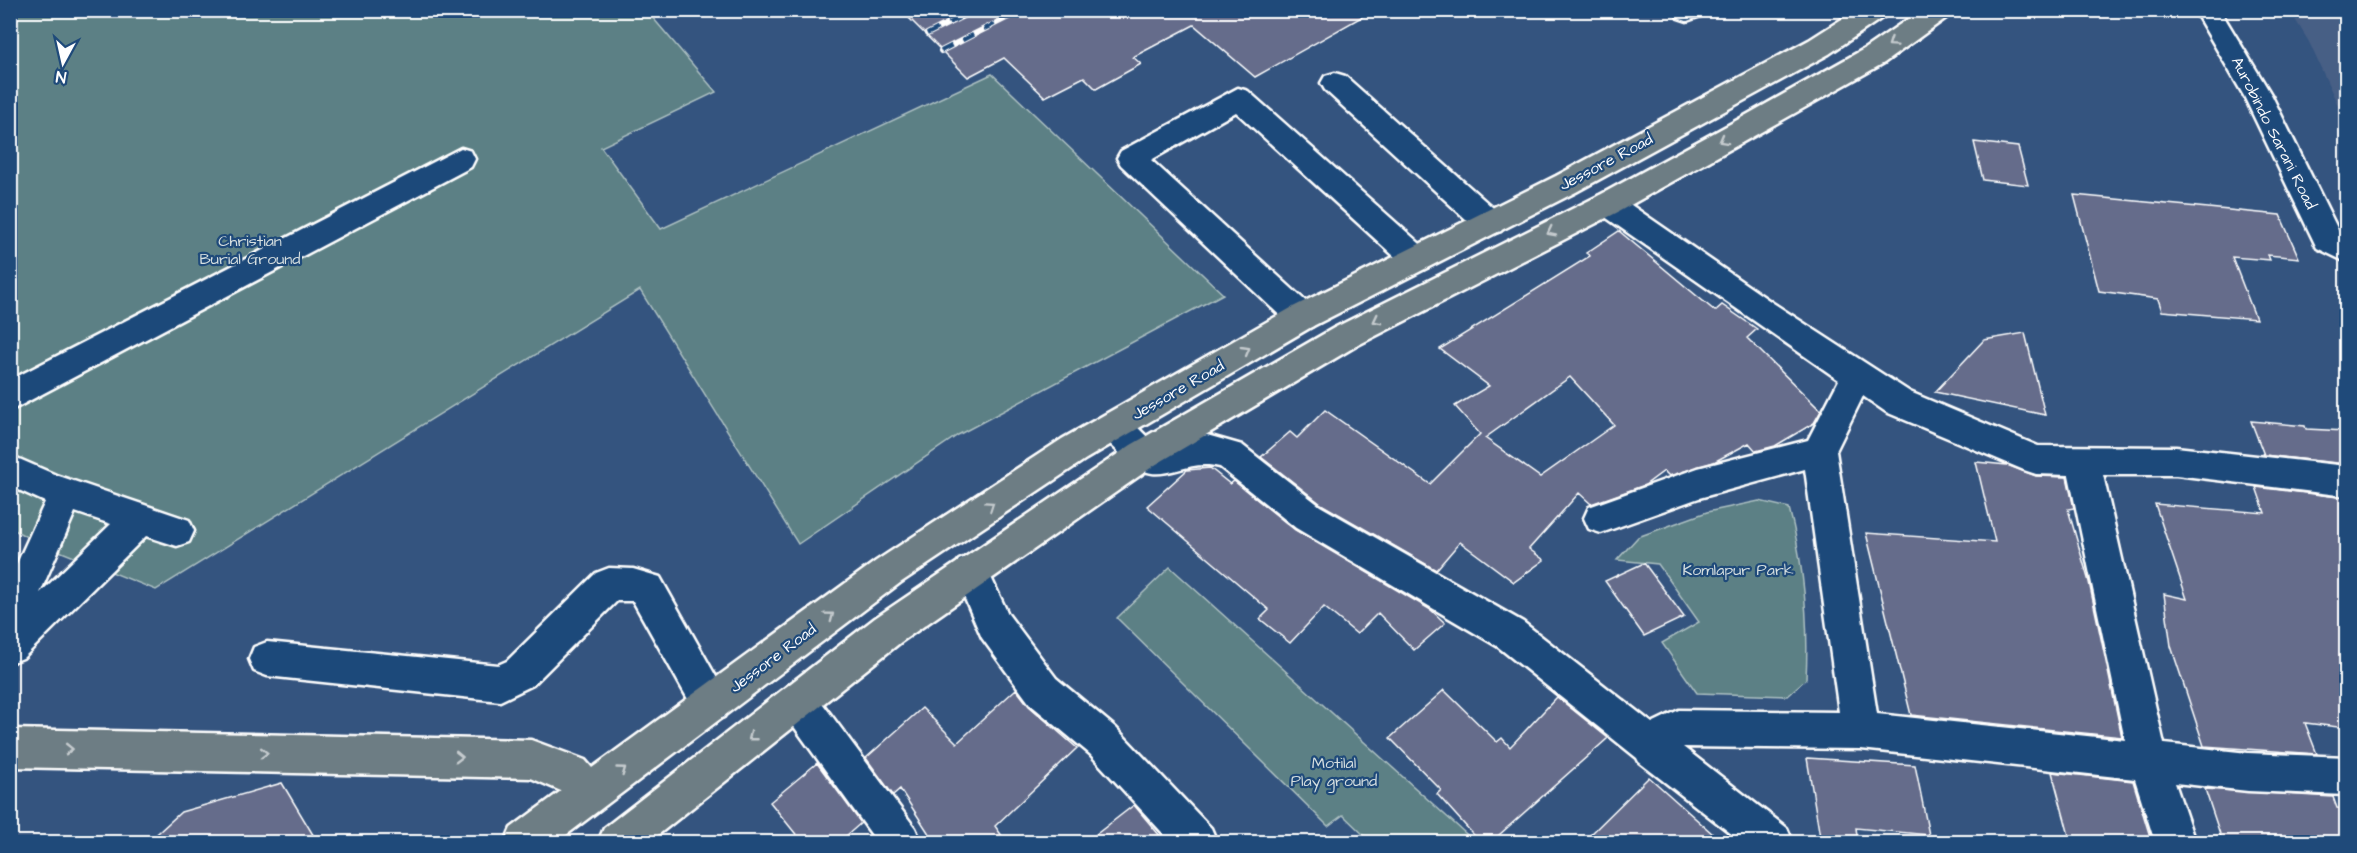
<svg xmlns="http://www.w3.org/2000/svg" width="2357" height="853" font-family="'Architects Daughter',sans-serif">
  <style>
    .built { fill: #475e85 }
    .green { fill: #5b8085; stroke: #adc0c2; stroke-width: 1.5 }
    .building { fill: #656c8b; stroke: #fff; stroke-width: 1.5; fill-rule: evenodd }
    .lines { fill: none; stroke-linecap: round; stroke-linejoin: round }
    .minor-casing { stroke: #fff; stroke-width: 5 }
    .major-casing { stroke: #fff; stroke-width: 5 }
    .minor { fill: #1f4a7a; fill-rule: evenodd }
    .major { fill: #6d7d84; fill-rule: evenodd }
    .rail-casing { stroke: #fff; stroke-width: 6 }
    .rail { stroke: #1f4a7a; stroke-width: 4; stroke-dasharray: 12; stroke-linecap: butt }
    .oneway { stroke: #c5cbce }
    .labels { text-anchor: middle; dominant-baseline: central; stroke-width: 4.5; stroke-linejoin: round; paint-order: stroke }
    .street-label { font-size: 16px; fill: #fff; stroke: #1f4a7a }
    .park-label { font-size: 16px; fill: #d6dfe0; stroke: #1f4a7a }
  </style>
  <rect width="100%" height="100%" fill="#34547f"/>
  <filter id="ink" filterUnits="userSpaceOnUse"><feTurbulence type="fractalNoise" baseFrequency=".0167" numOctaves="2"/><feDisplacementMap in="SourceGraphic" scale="12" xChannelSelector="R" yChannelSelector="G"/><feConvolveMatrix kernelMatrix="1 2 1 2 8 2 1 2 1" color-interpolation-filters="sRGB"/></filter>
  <g filter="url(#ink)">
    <path class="built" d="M2290,11H2346V123L2309,42Z"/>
    <path class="green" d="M11,11H647L716,92L601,147L661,229L992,74L1223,294L958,435L798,544L640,290L156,590L32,540L11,528Z
      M1759,501L1789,508C1804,565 1809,621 1806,679L1787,696L1697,693L1662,643L1699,622L1658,564L1617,560L1638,537L1707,512Z
      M1170,567L1475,842H1371L1343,815L1328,826L1117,618Z"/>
    <path class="building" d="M901,10H1374L1255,77L1194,25L1133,57L1141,64L1096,89L1084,77L1045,97L1004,58L968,77Z
      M1974,142L2018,147L2028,185L1983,180Z
      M2074,195L2280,215L2299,258L2268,255L2270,260L2232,257L2256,319L2162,311L2158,299L2099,291Z
      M1619,231L1715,311L1722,305L1757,329L1747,338L1821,411L1814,423L1775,446L1756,451L1749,443L1714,462L1669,476L1664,471L1645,485L1591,504L1579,493L1529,549L1544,560L1514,582L1460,542L1436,570L1321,504L1261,457L1290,432L1297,438L1325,410L1430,484L1480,434L1455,406L1489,386L1440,349L1590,256L1586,253ZM1570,377L1614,425L1540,477L1485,438Z
      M2025,333L2045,415L1935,392L1984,340Z
      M2251,421L2305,426L2306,429L2346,431V464L2264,455Z
      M1976,462L2007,465L2036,476L2067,477L2074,508L2068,509L2089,582L2122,737L1911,715L1866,533L1995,542Z
      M1210,468L1230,484L1234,481L1295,530L1431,610L1445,623L1414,650L1378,613L1357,634L1324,607L1290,643L1260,619L1269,610L1147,506L1187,470Z
      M2256,487L2346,498V728L2305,723L2317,754L2204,746L2171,646L2164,594L2187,599L2155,504L2265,513Z
      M1644,563L1684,617L1644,636L1605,581Z
      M1016,689L1029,706L1077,748L995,826L1007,843H935L900,789L893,795L866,758L922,708L957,743Z
      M1444,690L1497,742L1502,738L1510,747L1557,697L1608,738L1490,843H1481L1437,794L1441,790L1390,738Z
      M1807,758L1915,765L1929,835L1856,828L1858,843H1821Z
      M817,763L861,823L838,843H803L770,802Z
      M2052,772L2133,781L2152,843H2071Z
      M1649,777L1723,843H1582Z
      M282,783L318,843H147L181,812Z
      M2205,789L2333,797L2337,808L2346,809V843H2223Z
      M1134,805L1166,843H1085Z"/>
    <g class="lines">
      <defs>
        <path id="minor" d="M1675,10H1705L1701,16L1687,21L1678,18Z
          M2194,10H2220L2272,96L2339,232L2346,236V262L2317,248L2244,96Z
          M1335,73L1345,76L1501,215L1505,223L1501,231L1490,234L1479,231L1325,90L1321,83L1325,76Z
          M1238,88L1248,91L1428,251L1432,259L1428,267L1417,271L1406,267L1236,112L1151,160L1313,308L1318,317L1313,326L1302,330L1291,326L1121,165L1117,158L1121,151Z
          M461,148L471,151L475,159L471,167L10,411V381L22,374Z
          M1608,193L1618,196L1773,303L1910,392L2038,446L2176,447L2346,466V496L2176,475H2103L2164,744L2248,753L2346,757V795L2248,791L2175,783L2195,842H2155L2135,779L1861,749L1683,747L1787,828L1793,842H1742L1639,762L1637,758L1497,646L1296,528L1220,467C1180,456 1160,494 1123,456C1113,447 1104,439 1098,427L1103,417C1128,408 1139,432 1157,446L1207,435L1242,445L1320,506L1523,622L1652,723L1679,710L1839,712L1805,469L1699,498L1601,533L1589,529L1584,518L1589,507L1698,468L1808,440L1839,380L1598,212L1593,204L1598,196ZM1863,396L1886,412L2024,470L2036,474L2069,475L2125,740L1877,714L1836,451Z
          M10,455L56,475L189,520L194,531L189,542L177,546L146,536L23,658L10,663V579L45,502L10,486ZM75,512L111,524L40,593Z
          M971,555L983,560L1008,614L1056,678L1116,728L1211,828L1217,842H1171L1090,754L1030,704L982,638L953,571L959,560Z
          M609,568L633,569L660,577L724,691L730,704L724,717L711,722L698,717L633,601H617L533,685L500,701L267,676L254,671L249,659L254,647L267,642L498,665L507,661L596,573Z
          M798,683L811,688L915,828L921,842H877L785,714L779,701L785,688Z"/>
        <path id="major" d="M1856,10H1889L1885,16L1829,54L1576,192L1313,326L1086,459L900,583L557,842H505L511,828L561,791L531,778L10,767V729L531,740L585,760L592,768L876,561L1062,439L1291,308L1556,176L1809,40Z
          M1921,10H1953L1949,16L1884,63L1761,132L1618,212L1356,346L1155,465L901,642L649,842H598L604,828L875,618L1131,445L1334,328L1598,196L1741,118L1864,49Z"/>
      </defs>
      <use href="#minor" class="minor-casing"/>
      <use href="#major" class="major-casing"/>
      <use href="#minor" class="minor"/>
      <use href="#major" class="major"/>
      <defs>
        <path id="rail" d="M927,34L975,10
          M941,51L1022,10"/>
      </defs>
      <use href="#rail" class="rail-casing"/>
      <use href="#rail" class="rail"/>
    </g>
    <defs><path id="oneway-chevron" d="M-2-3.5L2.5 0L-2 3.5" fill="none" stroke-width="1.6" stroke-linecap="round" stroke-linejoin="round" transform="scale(1.5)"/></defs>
    <g class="oneway">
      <use href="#oneway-chevron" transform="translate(1892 43) rotate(146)"/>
      <use href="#oneway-chevron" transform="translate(1723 140) rotate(151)"/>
      <use href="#oneway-chevron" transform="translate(1551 232) rotate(153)"/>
      <use href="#oneway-chevron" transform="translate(1377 320) rotate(153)"/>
      <use href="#oneway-chevron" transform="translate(1246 350) rotate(-30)"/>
      <use href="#oneway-chevron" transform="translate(990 505) rotate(-34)"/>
      <use href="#oneway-chevron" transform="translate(830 616) rotate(-37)"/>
      <use href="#oneway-chevron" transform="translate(752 737) rotate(142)"/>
      <use href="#oneway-chevron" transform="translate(69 749) rotate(1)"/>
      <use href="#oneway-chevron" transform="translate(264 753) rotate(1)"/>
      <use href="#oneway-chevron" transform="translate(459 757) rotate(1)"/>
      <use href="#oneway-chevron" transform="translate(622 770) rotate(-36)"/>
    </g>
  </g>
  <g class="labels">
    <g class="street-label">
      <text transform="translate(2274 133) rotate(63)">Aurobindo Sarani Road</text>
      <text transform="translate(1606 162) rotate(-28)">Jessore Road</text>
      <text transform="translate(1178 390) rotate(-30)">Jessore Road</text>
      <text transform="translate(773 658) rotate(-37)">Jessore Road</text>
    </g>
    <g class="park-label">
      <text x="250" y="241">Christian<tspan x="250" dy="18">Burial Ground</tspan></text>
      <text x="1738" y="570">Komlapur Park</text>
      <text x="1334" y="763">Motilal<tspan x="1334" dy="18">Play ground</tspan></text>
    </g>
  </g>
  <rect width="2357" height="853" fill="none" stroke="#1f4a7a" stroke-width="36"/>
  <rect x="18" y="18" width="2321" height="817" fill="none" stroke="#fff" stroke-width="2" filter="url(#ink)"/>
  <g transform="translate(63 63) rotate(188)" stroke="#1f4a7a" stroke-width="4.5" paint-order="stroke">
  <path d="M0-4.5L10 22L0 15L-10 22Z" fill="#ffffff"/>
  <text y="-9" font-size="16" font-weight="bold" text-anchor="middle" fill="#ffffff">N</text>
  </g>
</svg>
